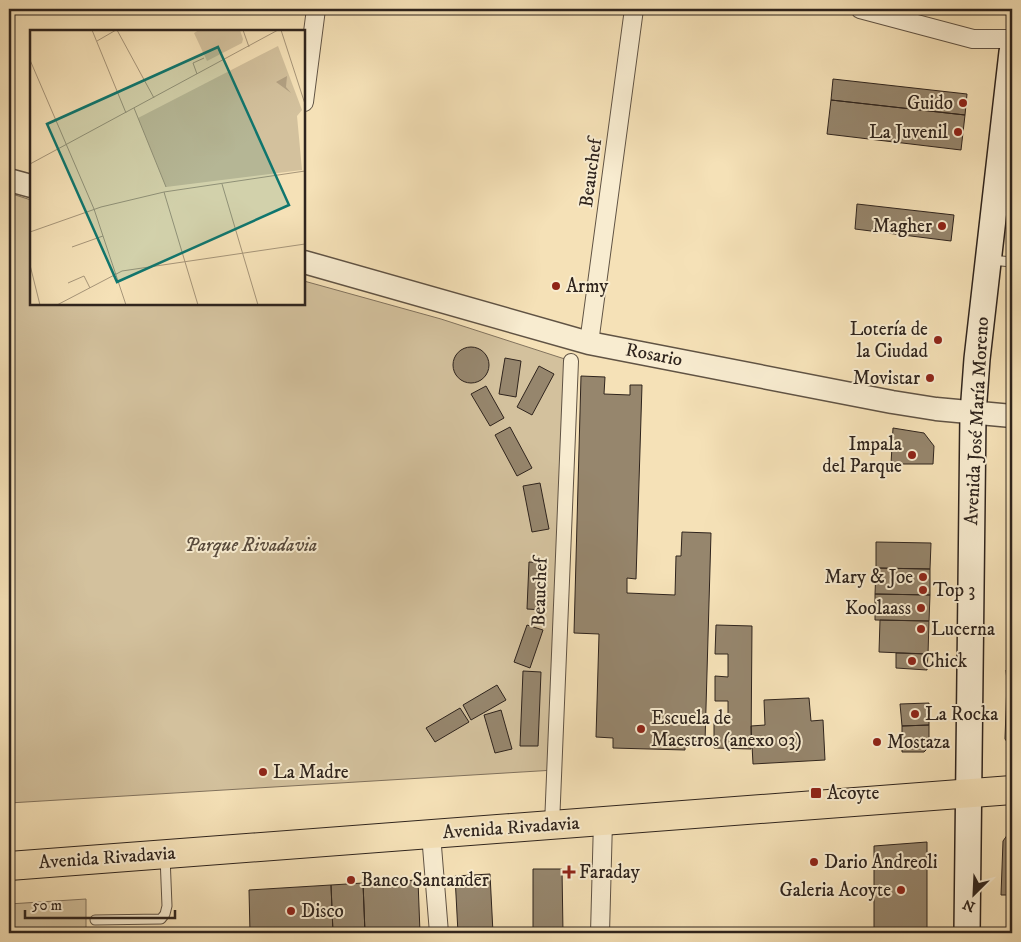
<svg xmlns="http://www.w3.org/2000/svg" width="1021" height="942" font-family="'IM FELL DW Pica',serif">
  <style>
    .green { fill: #d3c19d; stroke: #81725d }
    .building { fill: #96866d; stroke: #2f241d }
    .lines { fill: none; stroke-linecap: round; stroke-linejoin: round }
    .service-casing { stroke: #605344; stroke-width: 11 }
    .pedestrian-casing { stroke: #605344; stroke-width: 16 }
    .minor-casing { stroke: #605344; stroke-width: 20 }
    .tertiary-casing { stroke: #605344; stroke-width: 25 }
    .secondary-casing { stroke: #2f241d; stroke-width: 28 }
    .primary-casing { stroke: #2f241d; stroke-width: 30 }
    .service { stroke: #f8ecd0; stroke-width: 9 }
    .pedestrian { stroke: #f8ecd0; stroke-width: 14 }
    .minor { stroke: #f8ecd0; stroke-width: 18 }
    .tertiary { stroke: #f8ecd0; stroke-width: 22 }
    .secondary { stroke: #f8ecd0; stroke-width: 25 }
    .primary { stroke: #f5e1b7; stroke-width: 28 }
    .poi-dot { fill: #8f2418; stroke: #f8ecd0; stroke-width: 2 }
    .labels { text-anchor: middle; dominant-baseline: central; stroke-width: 4; stroke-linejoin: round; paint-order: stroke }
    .poi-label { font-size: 19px; fill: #2f241d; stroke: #f8ecd0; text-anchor: start }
    .street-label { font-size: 19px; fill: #2f241d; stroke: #f8ecd0 }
    .park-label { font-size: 19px; font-style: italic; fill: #584b3d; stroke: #f8ecd0 }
    .inset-road { fill: none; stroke: #a69579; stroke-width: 1 }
    .view { fill: #0f766e; fill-opacity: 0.15; stroke: #0f766e; stroke-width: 2.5 }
    .inset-edge { fill: none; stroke: #2f241d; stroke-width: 2.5 }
  </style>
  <rect width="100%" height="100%" fill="#f5e1b7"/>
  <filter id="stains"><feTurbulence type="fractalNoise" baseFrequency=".004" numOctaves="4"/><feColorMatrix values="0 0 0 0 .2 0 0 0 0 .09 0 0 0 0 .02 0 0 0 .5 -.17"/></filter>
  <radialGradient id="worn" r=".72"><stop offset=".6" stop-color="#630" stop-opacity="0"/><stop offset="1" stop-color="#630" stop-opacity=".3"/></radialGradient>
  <path class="green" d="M9,193L31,200V304H304V281L441,319L571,361L555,770L9,803Z
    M86,899V933H9V904Z"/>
  <path class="building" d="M833,79L967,94L965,115L831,100Z
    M831,100L965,115L961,150L827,134Z
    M857,204L954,215L951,241L855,229Z
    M453 365a18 18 0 1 1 36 0a18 18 0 1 1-36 0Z
    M505,358L521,361L516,397L499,394Z
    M539,366L554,374L532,415L517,407Z
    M581,376L605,377L604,394L630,395V385H642L636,579L627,578V593L675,595L676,556H681L682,532L711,533L705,742L685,741V750L613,748V738L596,737L599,634L574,633Z
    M486,386L504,418L490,426L471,394Z
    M510,427L532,468L517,476L495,435Z
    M893,428L924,433L934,446L933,464H891Z
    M540,483L549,529L532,532L523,486Z
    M1011,516H1012V543H1010Z
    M876,542L931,543L930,569L876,568Z
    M1010,543H1012V577H1010Z
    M9,544H11L14,594H9Z
    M529,562L546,563L544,610L527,609Z
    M876,568L930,569V595L875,594Z
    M1010,577H1012V603H1009Z
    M875,594L930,595L929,621L875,620Z
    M1009,603H1012V629H1008Z
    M880,620L929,621L928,654L879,652Z
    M527,625L543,630L530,668L514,662Z
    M716,625L752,626L751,749L714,748V721H728V701H715V676L728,677V654H715Z
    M896,653L928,654L927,670L896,668Z
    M1006,670H1012V682H1007Z
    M523,671L541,672L538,746H520Z
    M1007,682H1012V749L1005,739Z
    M497,685L506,700L471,720L463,705Z
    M809,698L811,721L823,720L825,760L753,764L751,726L765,725L764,700Z
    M929,703V725L902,726L900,704Z
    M460,708L469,722L435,742L426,728Z
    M501,710L512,749L495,753L484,715Z
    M929,725V747L924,752H902V726Z
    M1008,834H1012V895H1001L1003,841Z
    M927,842V933H874V846Z
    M533,869H562L563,933H533Z
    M490,874L493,933H458L455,876Z
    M418,880L420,933H365L363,883Z
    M363,883L365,933H333L331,885Z
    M331,885L333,933H250L249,890Z"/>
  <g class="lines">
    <defs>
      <path id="service" d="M991,260L1012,262
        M95,920L161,919L165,914L167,906L165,856"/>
      <path id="pedestrian" d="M552,825L571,361"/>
      <path id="minor" d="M860,9L973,39H1012
        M304,102L316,9
        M589,343L634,9
        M431,834L439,933
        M600,933L603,821"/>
      <path id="tertiary" d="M9,180L31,186
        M304,262L589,343L892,402L936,409L1012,416"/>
      <path id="secondary" d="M967,933L973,414L977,359L1012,52"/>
      <path id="primary" d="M9,866L1012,790"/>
    </defs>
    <use href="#service" class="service-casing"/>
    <use href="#pedestrian" class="pedestrian-casing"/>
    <use href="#minor" class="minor-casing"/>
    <use href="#tertiary" class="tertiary-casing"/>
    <use href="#secondary" class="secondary-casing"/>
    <use href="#primary" class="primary-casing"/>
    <use href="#service" class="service"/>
    <use href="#pedestrian" class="pedestrian"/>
    <use href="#minor" class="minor"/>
    <use href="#tertiary" class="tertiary"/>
    <use href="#secondary" class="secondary"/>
    <use href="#primary" class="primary"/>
  </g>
  <g class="poi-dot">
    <circle cx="963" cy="103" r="5"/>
    <circle cx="958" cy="132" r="5"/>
    <circle cx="942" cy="226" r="5"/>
    <circle cx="556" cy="286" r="5"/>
    <circle cx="938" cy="340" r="5"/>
    <circle cx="930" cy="378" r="5"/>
    <circle cx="912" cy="455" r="5"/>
    <circle cx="923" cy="577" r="5"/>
    <circle cx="923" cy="590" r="5"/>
    <circle cx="921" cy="608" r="5"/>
    <circle cx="921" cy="629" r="5"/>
    <circle cx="912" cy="661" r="5"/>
    <circle cx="915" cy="714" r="5"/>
    <circle cx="641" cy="729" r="5"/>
    <circle cx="877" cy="742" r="5"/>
    <circle cx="263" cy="772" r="5"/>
    <rect x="810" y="787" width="12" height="12" rx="2.5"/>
    <circle cx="814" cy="862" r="5"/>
    <path d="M566.5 864.5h5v5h5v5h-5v5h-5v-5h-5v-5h5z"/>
    <circle cx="351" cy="880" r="5"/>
    <circle cx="901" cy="890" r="5"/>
    <circle cx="291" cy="911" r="5"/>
  </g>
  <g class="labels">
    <g class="poi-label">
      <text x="953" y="103" text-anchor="end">Guido</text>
      <text x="948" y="132" text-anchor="end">La Juvenil</text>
      <text x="932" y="226" text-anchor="end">Magher</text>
      <text x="566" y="286">Army</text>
      <text x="928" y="329" text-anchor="end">Lotería de<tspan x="928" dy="22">la Ciudad</tspan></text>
      <text x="920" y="378" text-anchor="end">Movistar</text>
      <text x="902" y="444" text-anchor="end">Impala<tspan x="902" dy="22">del Parque</tspan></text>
      <text x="913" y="577" text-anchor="end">Mary &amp; Joe</text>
      <text x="933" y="590">Top 3</text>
      <text x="911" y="608" text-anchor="end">Koolaass</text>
      <text x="931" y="629">Lucerna</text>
      <text x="922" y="661">Chick</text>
      <text x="925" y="714">La Rocka</text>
      <text x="651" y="718">Escuela de<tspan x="651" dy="22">Maestros (anexo 03)</tspan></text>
      <text x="887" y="742">Mostaza</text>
      <text x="273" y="772">La Madre</text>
      <text x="827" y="793">Acoyte</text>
      <text x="824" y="862">Dario Andreoli</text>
      <text x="579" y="872">Faraday</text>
      <text x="361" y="880">Banco Santander</text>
      <text x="891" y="890" text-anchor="end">Galeria Acoyte</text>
      <text x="301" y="911">Disco</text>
    </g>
    <g class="street-label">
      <text transform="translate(591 173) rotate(-82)">Beauchef</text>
      <text transform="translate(654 355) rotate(11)">Rosario</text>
      <text transform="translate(977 421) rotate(-87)">Avenida José María Moreno</text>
      <text transform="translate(540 592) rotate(-88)">Beauchef</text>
      <text transform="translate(511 828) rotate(-4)">Avenida Rivadavia</text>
      <text transform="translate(107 858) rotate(-4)">Avenida Rivadavia</text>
    </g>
    <g class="park-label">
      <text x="251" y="545">Parque Rivadavia</text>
    </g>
  </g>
  <g transform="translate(30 30)">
    <rect width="275" height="275" fill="#f5e1b7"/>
    <path d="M169,0H210L213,9L212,13L177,31L164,3ZM248,16L272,80L267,86L272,140L136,157L108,88Z" fill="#d3c19d"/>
    <path d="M257,46L256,57L261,63L246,52Z" fill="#b2a183"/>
    <path class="inset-road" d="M62,0L96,83M87,0L124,68M213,0L219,17M251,0L275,74M67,11L86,0M0,30L64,179L96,275M167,44L163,33L174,28M104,78L136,157M0,134L248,0M192,154L228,275M134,162L168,275M0,202L71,177L134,162L275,141M42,217L73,206M0,235L10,275M38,253L54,246L60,258M27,275L92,241L275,214"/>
    <path class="view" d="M188,17L259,175L87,252L17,94Z"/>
    <rect width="275" height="275" class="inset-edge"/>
  </g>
  <rect width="1021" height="942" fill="none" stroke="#f5e1b7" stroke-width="30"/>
  <rect x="10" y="10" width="1001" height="922" fill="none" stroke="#2f241d" stroke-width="2.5"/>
  <rect x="15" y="15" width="991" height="912" fill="none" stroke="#2f241d"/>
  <g transform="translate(974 894) rotate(204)" stroke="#f8ecd0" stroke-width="4" paint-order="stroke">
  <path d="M0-4L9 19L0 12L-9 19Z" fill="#2f241d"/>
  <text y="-8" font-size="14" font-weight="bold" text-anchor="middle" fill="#2f241d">N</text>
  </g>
  <path d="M25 910v8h150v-8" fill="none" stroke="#2f241d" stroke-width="2.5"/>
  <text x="32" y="910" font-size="15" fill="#2f241d" stroke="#f8ecd0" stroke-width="4" paint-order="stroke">50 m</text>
  <rect width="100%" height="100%" filter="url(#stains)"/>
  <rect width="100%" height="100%" fill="url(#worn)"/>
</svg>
